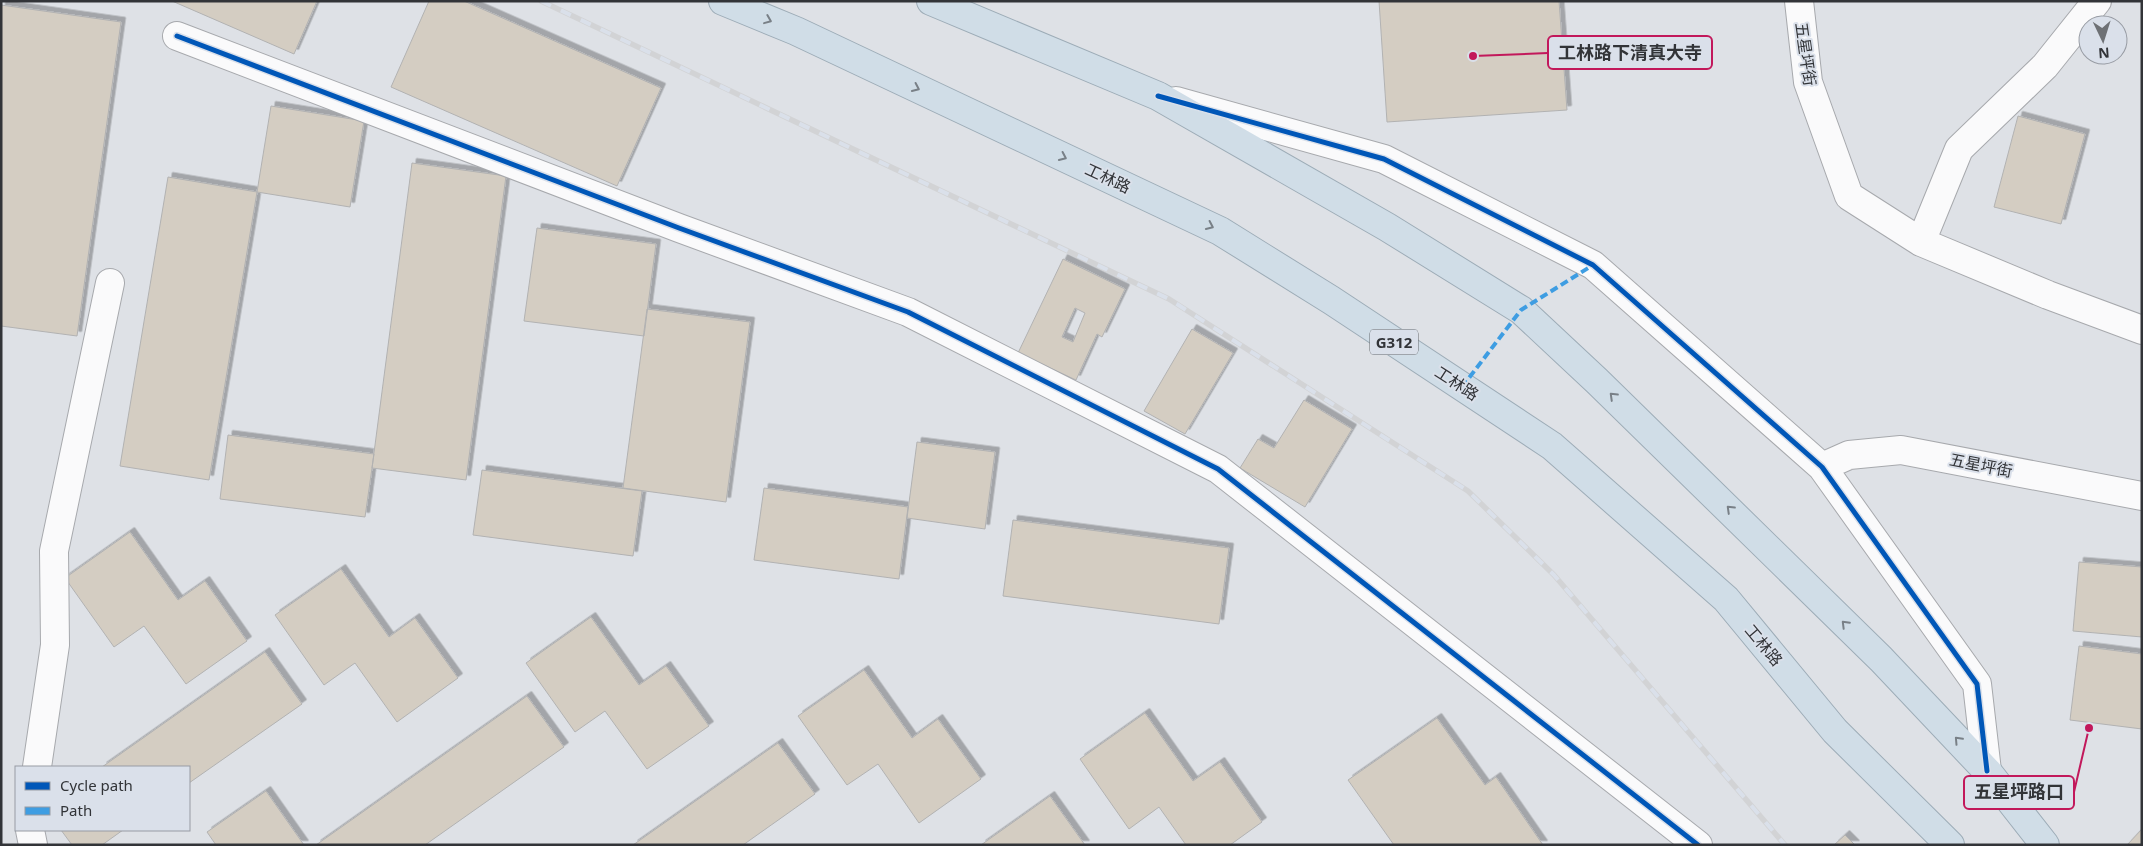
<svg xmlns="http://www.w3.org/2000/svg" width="2143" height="846" font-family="'Noto Sans','Noto Sans SC',sans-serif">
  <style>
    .building { fill: #d4cdc2; stroke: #b2b2b2; fill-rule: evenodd; filter: url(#shadow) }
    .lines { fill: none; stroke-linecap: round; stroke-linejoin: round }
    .minor-casing { stroke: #a7a9ad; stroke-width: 30 }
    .highway-casing { stroke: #9dacb7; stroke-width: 30 }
    .minor { stroke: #fafafb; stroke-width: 28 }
    .highway { stroke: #d0dde7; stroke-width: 28 }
    .rail-casing { stroke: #d2d3d5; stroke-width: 5.5 }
    .rail { stroke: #dae0ea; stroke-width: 4; stroke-dasharray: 11; stroke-linecap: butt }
    .quiet { stroke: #3e9de2; stroke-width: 4; stroke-dasharray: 8 4; stroke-linecap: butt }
    .cycleway-casing { stroke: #dae0ea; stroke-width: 8 }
    .cycleway { stroke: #0057b8; stroke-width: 5 }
    .oneway { stroke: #798087 }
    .labels { text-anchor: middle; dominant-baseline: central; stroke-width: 4; stroke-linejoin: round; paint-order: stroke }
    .shield { fill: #dae0ea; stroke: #64686d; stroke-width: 1 }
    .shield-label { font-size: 15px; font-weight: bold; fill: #323438 }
    .street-label { font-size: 16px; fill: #323438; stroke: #dae0ea }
    .leader { fill: none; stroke: #c2185b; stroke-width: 2 }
    .callout-dot { fill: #c2185b; stroke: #dae0ea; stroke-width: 2 }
    .callout { fill: #dae0ea; stroke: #c2185b; stroke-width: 2 }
    .callout-label { font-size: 18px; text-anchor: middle; font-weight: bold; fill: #323438 }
  </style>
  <defs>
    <filter id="shadow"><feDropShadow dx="4.5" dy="-4.5" stdDeviation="0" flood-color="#0004"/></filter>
  </defs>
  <rect width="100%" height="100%" fill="#dee1e6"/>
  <path class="building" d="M172,1H317L294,54Z
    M429,1H464L661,88L617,186L391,87Z
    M1379,1H1559L1567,110L1387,122Z
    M1,5L121,22L77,336L1,326Z
    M271,106L364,121L350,207L257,192Z
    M2018,116L2085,134L2061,224L1994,207Z
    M412,163L506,176L466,480L372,468Z
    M168,177L257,192L209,480L120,466Z
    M537,228L656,244L644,336L524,321Z
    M1063,259L1125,289L1102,337L1097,334L1076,380L1018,353ZM1075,308L1085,313L1073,342L1062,337Z
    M647,309L750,322L726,502L623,488Z
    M1192,329L1233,353L1185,434L1144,411Z
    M1304,400L1352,429L1305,507L1240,468L1258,439L1274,448Z
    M228,435L374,454L365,517L220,499Z
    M917,442L995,452L985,529L907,518Z
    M482,470L642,491L633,556L473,535Z
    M764,488L908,507L899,579L754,560Z
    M1013,520L1229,548L1219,624L1003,596Z
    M130,532L178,600L205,581L247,641L186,684L144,626L114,647L65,578Z
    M2079,562L2142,567V637L2073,631Z
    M341,569L389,637L415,618L458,678L397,722L355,663L324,685L275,615Z
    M591,617L639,685L666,666L709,726L647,769L605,711L575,732L526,663Z
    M2079,646L2142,654V729L2070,720Z
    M265,652L302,704L189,783V767H102Z
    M864,670L912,738L938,719L981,779L919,823L878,764L847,785L798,716Z
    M527,696L564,747L425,845H316Z
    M1145,713L1193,781L1220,762L1262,822L1230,845H1186L1159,807L1129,829L1080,759Z
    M1437,718L1485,785L1496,777L1543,845H1394L1348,780Z
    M778,743L815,794L743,845H633Z
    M266,791L304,845H216L207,832Z
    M1050,796L1085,845H981Z
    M2142,829V845H2127Z
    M61,830H123L102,845H72Z
    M1845,835L1855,845H1834Z"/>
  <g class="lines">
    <defs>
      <path id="minor" d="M1799,1L1808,82L1849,196L1921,242L2048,295L2142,330
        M177,36L679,228L908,312L1218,469L1698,845
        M1176,101L1384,159L1593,265L1822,467L1977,684L1987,771
        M1921,242L1959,149L2045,66L2097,1
        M1822,467L1849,455L1901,450L2142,496
        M37,767L55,645L54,551L110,283
        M30,830L33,845"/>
      <path id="highway" d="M723,1L796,31L1220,231L1331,300L1552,446L1726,599L1835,731L1950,845
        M931,1L1158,96L1387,227L1521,310L1597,381L1881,659L1987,771L2045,845"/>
    </defs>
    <use href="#minor" class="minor-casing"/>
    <use href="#highway" class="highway-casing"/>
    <use href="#minor" class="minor"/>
    <use href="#highway" class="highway"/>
    <defs>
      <path id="rail" d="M541,1L1169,299L1468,491L1554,575L1785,845"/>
    </defs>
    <use href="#rail" class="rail-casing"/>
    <use href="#rail" class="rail"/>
    <path class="quiet" d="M1462,387L1521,310L1593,265"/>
    <defs>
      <path id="cycleway" d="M177,36L679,228L908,312L1218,469L1698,845
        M1158,96L1384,159L1593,265L1822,467L1977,684L1987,771"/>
    </defs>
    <use href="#cycleway" class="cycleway-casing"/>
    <use href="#cycleway" class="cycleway"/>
  </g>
  <defs><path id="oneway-chevron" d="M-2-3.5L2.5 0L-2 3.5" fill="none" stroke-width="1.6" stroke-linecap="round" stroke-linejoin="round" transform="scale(1.25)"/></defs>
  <g class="oneway">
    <use href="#oneway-chevron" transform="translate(768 20) rotate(22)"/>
    <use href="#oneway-chevron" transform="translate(916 88) rotate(25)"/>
    <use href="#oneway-chevron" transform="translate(1063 157) rotate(25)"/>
    <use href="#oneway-chevron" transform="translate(1210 226) rotate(25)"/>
    <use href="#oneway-chevron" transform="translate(1613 396) rotate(-136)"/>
    <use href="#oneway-chevron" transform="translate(1730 509) rotate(-136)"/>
    <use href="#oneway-chevron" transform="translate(1845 624) rotate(-135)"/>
    <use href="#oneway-chevron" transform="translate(1958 740) rotate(-133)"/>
  </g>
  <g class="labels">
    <rect class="shield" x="1370" y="329.5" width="48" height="25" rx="4"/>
    <g class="shield-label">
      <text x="1394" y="342">G312</text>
    </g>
    <g class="street-label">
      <text transform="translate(1806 54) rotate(82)">五星坪街</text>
      <text transform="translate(1108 178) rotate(25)">工林路</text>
      <text transform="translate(1457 383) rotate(33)">工林路</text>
      <text transform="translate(1981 465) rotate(11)">五星坪街</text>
      <text transform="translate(1764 645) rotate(50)">工林路</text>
    </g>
  </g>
  <path class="leader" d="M1473 56L1548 53M2089 728L2074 792"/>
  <g class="callout-dot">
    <circle cx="1473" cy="56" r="5"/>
    <circle cx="2089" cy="728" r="5"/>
  </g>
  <g class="callout">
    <rect x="1548" y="36" width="164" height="33" rx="5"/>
    <rect x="1964" y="776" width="110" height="33" rx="5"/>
  </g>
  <g class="callout-label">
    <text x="1630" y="59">工林路下清真大寺</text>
    <text x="2019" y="798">五星坪路口</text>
  </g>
  <rect width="2143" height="846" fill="none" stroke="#323438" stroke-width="5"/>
  <rect x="15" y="766" width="175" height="65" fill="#dae0ea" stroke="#979ba3"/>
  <rect x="25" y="782" width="25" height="8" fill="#0057b8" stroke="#979ba3"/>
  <text x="60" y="791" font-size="15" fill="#323438">Cycle path</text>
  <rect x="25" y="807" width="25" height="8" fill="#3e9de2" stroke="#979ba3"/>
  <text x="60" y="816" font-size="15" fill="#323438">Path</text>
  <g transform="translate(2103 40) rotate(176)"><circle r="24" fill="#dae0ea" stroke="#979ba3"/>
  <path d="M0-4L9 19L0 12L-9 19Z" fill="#6e7175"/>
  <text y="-8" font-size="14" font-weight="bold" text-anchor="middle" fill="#323438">N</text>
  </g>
</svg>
